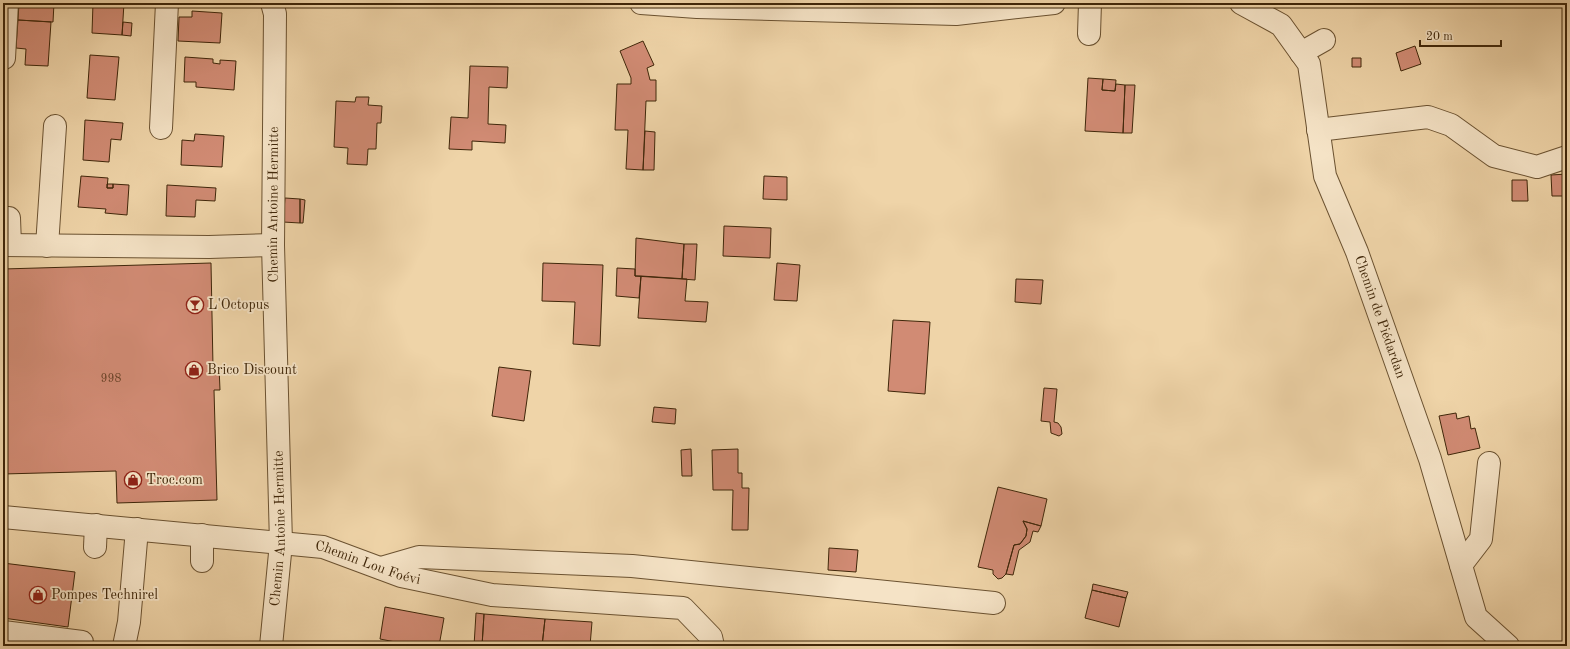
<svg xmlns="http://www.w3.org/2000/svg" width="1570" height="649" font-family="'Old Standard TT',serif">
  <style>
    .building { fill: #d18b74; stroke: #3f2609 }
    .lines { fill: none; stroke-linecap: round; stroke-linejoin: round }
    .minor-casing { stroke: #6b5231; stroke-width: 24 }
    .minor { stroke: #f5e3c6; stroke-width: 22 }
    .labels { text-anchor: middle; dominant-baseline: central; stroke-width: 3.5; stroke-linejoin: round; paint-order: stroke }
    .number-label { font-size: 12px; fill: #643f24 }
    .street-label { font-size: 14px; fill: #3f2609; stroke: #f5e3c6 }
    .poi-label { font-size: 14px; fill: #3f2609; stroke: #f5e3c6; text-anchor: start }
  </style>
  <rect width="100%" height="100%" fill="#efd4a8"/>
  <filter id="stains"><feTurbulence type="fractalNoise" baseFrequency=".005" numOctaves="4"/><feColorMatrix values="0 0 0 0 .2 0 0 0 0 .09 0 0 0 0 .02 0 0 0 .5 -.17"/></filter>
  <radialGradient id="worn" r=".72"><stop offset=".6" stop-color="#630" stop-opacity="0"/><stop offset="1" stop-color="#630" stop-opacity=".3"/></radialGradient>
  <path class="building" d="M19,3H54L53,22L18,20Z
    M93,3H124L122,35L92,33Z
    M192,11L222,13L220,43L178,41L179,17H192Z
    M18,20L51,22L48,66L25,65L26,49L16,48Z
    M123,22L132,23L131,36L122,35Z
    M643,41L654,65L647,68L650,80H656V101H646L643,170L626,169L628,130H615L617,84H631V78L620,51Z
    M1415,46L1421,64L1401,71L1396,53Z
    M90,55L119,57L115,100L87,98Z
    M185,57L213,59V63L220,64V60L236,61L234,90L196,87V82H184Z
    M1352,58H1361V67H1352Z
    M470,66L508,67L507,88L489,87L488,124L506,125L505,143L472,141V150L449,149L451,117L468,118Z
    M1088,78L1103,79L1102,90L1115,91L1116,84L1125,85L1123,133L1085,131Z
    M1103,79L1116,80L1115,91L1102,90Z
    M1125,85H1135L1132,133H1123Z
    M356,97H369L368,105L382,106L381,123H377L376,149H368L367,165L347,164L348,148L334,147L336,101L355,102Z
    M85,120L123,123L121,140L111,139L109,162L83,160Z
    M645,131L655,132L654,170H643Z
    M195,134L224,136L222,167L181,165L182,140L194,141Z
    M1567,174V196H1552L1551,175Z
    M81,176L108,178L107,188H113V184L129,185L127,215L105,213L106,209L78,207Z
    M764,176L787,177V200L763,199Z
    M1512,180H1527L1528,201H1512Z
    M107,184H113V188H107Z
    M167,185L216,188L215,201L196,200L195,217L166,216Z
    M285,198L300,199V223L283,222Z
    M300,199L305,200L303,223H300Z
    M724,226L771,228L770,258L723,256Z
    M636,238L684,244L682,279L635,276Z
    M684,244H697L695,280L682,279Z
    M211,263L213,367H219L220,390H214L217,500L117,503L116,471L3,474V269Z
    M543,263L603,265L600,346L573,344L575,302L542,301Z
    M777,263L800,265L797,301L774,300Z
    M617,268L635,269V276H641L639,298L616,296Z
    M641,276L687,279L685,301L708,302L706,322L638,318Z
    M1016,279L1043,280L1041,304L1015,302Z
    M893,320L930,322L925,394L888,391Z
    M499,367L531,371L524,421L492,416Z
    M1044,388L1057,389L1054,422L1058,423L1061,427L1062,434L1059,436L1051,433L1050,422L1041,421Z
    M654,407L676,409L675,424L652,422Z
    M1456,413L1457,419L1469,416L1471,429L1475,428L1480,448L1448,455L1439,416Z
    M691,449L692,476H682L681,450Z
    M738,449V473H742V488H749L748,530H732L733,490H713L712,450Z
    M998,487L1047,499L1041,526L1023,521L1027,529L1026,536L1020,544L1014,545L1006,574L1002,578L998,579L993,574V570L978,567Z
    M1023,521L1041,526L1038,532L1033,531L1030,542L1019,550L1013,575L1006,574L1014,545L1020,544L1026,536L1027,529Z
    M829,548L858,550L856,572L828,570Z
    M3,563L75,572L68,627L3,618Z
    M1093,584L1128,592L1126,598L1092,590Z
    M1092,590L1126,598L1119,627L1085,618Z
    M385,607L444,618L439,646H416L380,639Z
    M476,613L484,614L482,646H474Z
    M484,614L545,619L542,646H482Z
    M545,619L592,622L590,646H542Z"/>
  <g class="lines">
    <defs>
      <g id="minor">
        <path d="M641,3L697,7L956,14L1054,3"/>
        <path id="s1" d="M1241,3L1281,25L1309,64L1325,176L1357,252L1430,459L1476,617L1508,646"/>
        <path d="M1089,34L1090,3"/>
        <path d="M1301,53L1324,40"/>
        <path d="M4,58L7,3"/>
        <path d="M161,128L167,3"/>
        <path d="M1318,130L1428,117L1451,125L1494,156L1537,167L1567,157"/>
        <path d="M9,218L10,245"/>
        <path d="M3,245L209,247L273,245"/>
        <path d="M47,246L55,126"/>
        <path id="s2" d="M3,517L323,547L401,576L492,595L683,608L711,637L713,646"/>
        <path d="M95,547L96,525"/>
        <path d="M202,561V535"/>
        <path d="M1461,565L1481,539L1489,463"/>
        <path d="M381,568L419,557L632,566L994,603"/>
        <path d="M3,632L82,642V646"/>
        <path d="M124,646L129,622L137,529"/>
        <path id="s3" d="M271,646L281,543L273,245L275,14L272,3"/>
      </g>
    </defs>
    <use href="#minor" class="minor-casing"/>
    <use href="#minor" class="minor"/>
  </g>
  <defs>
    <symbol id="bar-ring" viewBox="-11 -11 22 22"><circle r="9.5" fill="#f5e3c6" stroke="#8f2418" stroke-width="1.5"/><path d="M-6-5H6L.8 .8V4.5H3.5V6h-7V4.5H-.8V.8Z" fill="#8f2418"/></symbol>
    <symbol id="shop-ring" viewBox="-11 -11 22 22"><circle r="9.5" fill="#f5e3c6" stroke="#8f2418" stroke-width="1.5"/><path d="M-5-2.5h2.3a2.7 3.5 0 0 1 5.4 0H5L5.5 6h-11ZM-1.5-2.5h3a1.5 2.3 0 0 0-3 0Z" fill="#8f2418"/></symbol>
  </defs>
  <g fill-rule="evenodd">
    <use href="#bar-ring" x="185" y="295" width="20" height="20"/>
    <use href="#shop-ring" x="184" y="360" width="20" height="20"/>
    <use href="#shop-ring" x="123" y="470" width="20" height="20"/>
    <use href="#shop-ring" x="28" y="585" width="20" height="20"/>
  </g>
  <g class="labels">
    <g class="number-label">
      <text x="111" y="379">998</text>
    </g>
    <g class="street-label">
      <text stroke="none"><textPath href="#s3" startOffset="442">Chemin Antoine Hermitte</textPath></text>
      <text stroke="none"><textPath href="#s1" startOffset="358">Chemin de Piédardan</textPath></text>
      <text stroke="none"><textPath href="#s3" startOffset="118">Chemin Antoine Hermitte</textPath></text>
      <text stroke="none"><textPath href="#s2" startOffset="369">Chemin Lou Foévi</textPath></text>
    </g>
    <g class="poi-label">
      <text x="208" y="305">L'Octopus</text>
      <text x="207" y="370">Brico Discount</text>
      <text x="146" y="480">Troc.com</text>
      <text x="51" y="595">Pompes Technirel</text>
    </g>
  </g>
  <rect width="1570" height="649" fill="none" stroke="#efd4a8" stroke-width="16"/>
  <rect x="4" y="4" width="1562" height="641" fill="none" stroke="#3f2609" stroke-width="2"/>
  <rect x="8" y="8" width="1554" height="633" fill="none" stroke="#3f2609"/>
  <path d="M1420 40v6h81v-6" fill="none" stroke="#3f2609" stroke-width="2"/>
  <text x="1426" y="40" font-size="12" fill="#3f2609" stroke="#f5e3c6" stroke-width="3" paint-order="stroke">20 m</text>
  <rect width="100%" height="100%" filter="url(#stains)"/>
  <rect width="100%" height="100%" fill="url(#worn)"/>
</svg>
